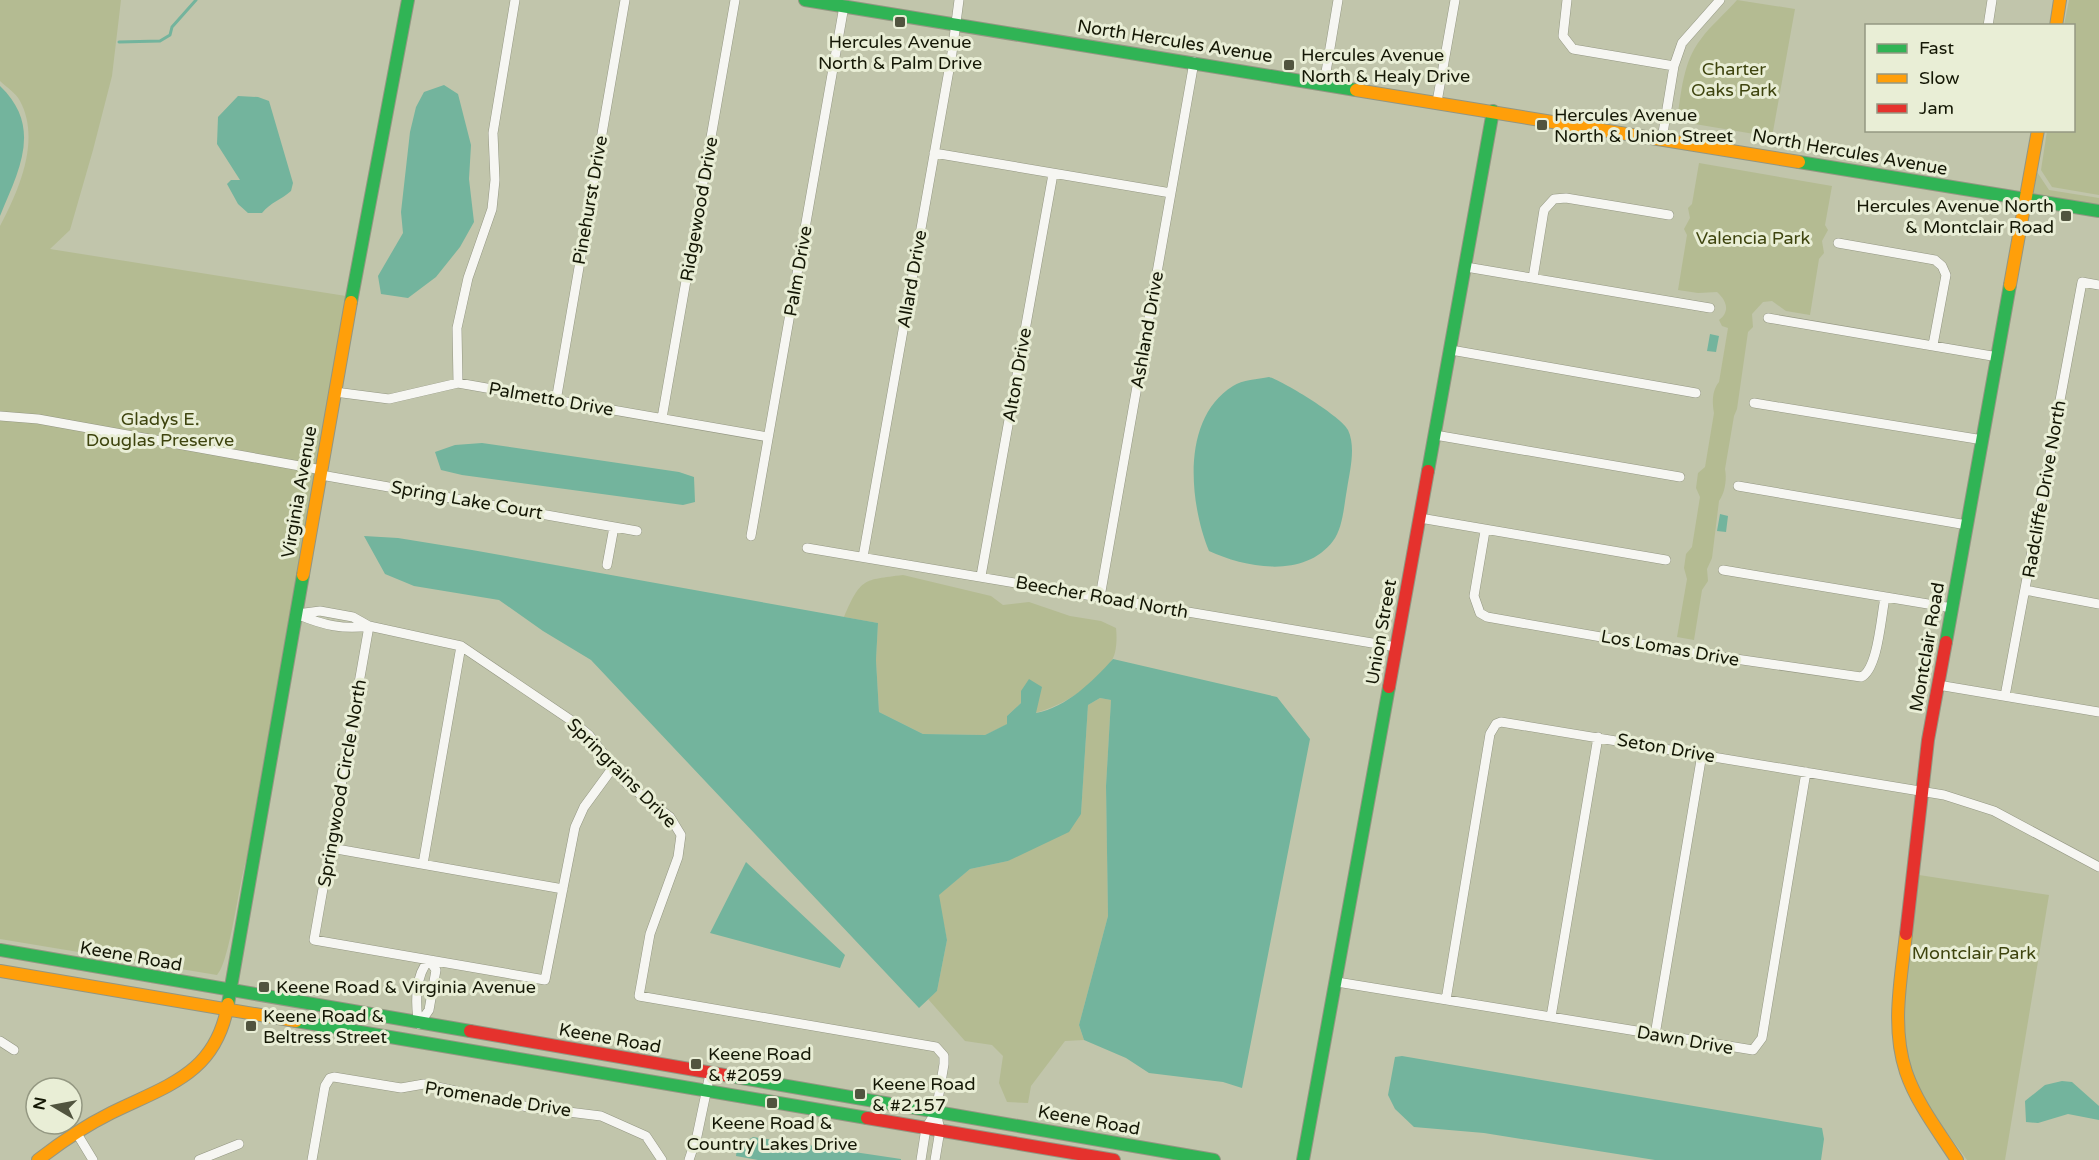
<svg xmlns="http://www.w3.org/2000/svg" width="2099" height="1160" font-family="'Varela Round',sans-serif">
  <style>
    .green { fill: #b4bb92 }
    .water { fill: #73b49d }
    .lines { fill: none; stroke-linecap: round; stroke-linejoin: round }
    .stream { stroke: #73b49d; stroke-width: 3 }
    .street-casing { stroke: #939682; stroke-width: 10 }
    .fast-casing { stroke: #939682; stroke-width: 14 }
    .slow-casing { stroke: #939682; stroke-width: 14 }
    .jam-casing { stroke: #939682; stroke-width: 14 }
    .street { stroke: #f6f6f2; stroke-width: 9 }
    .fast { stroke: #30b455; stroke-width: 12 }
    .slow { stroke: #ff9f0a; stroke-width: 12 }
    .jam { stroke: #e5322d; stroke-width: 12 }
    .poi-dot { fill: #51543f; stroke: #e9eed6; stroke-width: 2 }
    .labels { text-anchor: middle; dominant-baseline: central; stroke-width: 6; stroke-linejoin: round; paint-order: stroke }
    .street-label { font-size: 18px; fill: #141705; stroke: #e9eed6 }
    .poi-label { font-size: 18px; fill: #141705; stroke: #e9eed6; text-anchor: start }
    .park-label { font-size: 18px; fill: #3e440e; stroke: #e9eed6 }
  </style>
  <rect width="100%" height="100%" fill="#c1c5ab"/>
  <path class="green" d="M0,0H121L112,76L93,150L70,230L50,249L346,296L247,857C239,882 230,962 217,975L0,939V226C19,190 41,140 20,101C16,93 6,87 0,81Z
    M1737,0L1795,9L1772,137L1677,121C1681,94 1683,61 1701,39C1711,25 1726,13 1737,0Z
    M2069,0H2099V195L2052,187L2041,170L2047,131L2074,130V26L2064,25Z
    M1699,163L1832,186L1825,225L1828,230L1822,241L1824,253L1819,259L1810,315L1786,311L1772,301L1763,302L1752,314L1753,327L1748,332L1737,409L1734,416L1725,469C1727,479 1725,493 1719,501L1712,558L1707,569L1708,581L1702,590L1694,640L1677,637L1687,579L1684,568L1686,554L1692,547L1700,497L1696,488L1698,473L1705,467L1714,413C1712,403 1712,390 1719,382L1728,328L1722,326L1719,320C1731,311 1726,300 1717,292L1698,293L1678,290L1687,235L1684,229L1690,218L1688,208L1692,204Z
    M2037,172L2049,190L2099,198V207L2033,196Z
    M903,575L991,596L1003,605L1029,602L1070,616L1101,621L1116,628C1117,637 1117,652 1112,660C1097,685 1062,706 1035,713L1021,691V703L1007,716L1008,724L985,735L923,734L879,712L876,660L878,623L844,617C861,578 863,580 903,575Z
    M1100,698L1111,700L1106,786L1108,916L1079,1025L1084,1040L1065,1041L1031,1086L1028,1103L1007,1102L999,1083L1003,1056L992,1045L965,1041L928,999L937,991L947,940L938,895L970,869L1008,861L1081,814L1088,705Z
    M1919,875L2049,895L2005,1160H1967C1949,1134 1924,1105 1912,1075C1891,1024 1912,930 1919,875Z"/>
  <path class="water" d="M444,85L458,94L471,145L469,179L474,222L460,247L436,277L408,298L381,294L378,276L403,233L401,212L410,132L416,107L424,92Z
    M0,86C43,127 19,170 0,216Z
    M238,96L258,97L269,101L293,183L291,191C281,200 271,202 262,213H248L238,204L227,184L231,180H240L217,144L218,117Z
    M1710,334L1719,336L1716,352L1707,351Z
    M1269,377C1283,381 1342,417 1348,430C1356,447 1350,470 1347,489C1344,505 1343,528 1333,541C1304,579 1246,568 1209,551C1189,502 1181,418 1233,386C1242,380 1258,379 1269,377Z
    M482,443L679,472L694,477L695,502L683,505L462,475L441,470L435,452L455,445Z
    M1720,514L1728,516L1726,532L1717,531Z
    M364,536L398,538L472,550L878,623L876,660L879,712L923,734L985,735L1007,724V716L1021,703V691L1029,679L1042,687L1036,713C1067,707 1092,682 1113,659L1277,697L1310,739L1242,1088L1223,1082L1149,1073L1126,1058L1084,1040L1079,1025L1108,916L1106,786L1111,700L1100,698L1088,705L1081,814L1069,832L1008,861L970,869L939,895L947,940L937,991L919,1008L591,660L543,631L499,600L414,586L385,574Z
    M746,862L845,955L840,968L710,933Z
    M1402,1056L1822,1128L1824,1139L1821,1160H1655L1484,1133L1414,1127L1395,1109L1388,1095L1395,1057Z
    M2062,1081L2072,1082L2099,1106V1120L2068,1114L2038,1123L2026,1122L2025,1101L2045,1085Z
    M753,1137L901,1159V1160H758L736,1156L737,1147Z"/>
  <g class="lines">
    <path class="stream" d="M119,42L160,41L170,35L172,27L196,0"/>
    <defs>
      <path id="street" d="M1567,0L1563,36L1573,49L1674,66
        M1988,26L1992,0
        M1324,84L1338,0
        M1437,102L1455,0
        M1662,139L1674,66L1682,43L1720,0
        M934,153L1171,193
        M1838,243L1935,260L1942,266L1946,275L1933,345
        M1466,267L1710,308
        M1533,278L1544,210L1554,199L1566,198L1669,215
        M1768,318L1998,357
        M1451,350L1696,393
        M458,383L457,328L468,278L492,209L495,180L493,133L515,0
        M335,392L389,399L458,383L768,437
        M556,401L625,0
        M1754,403L1983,440
        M0,416L38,419L322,470
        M662,418L735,0
        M1435,435L1680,477
        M321,475L637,531
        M1738,486L1967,525
        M1420,518L1666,560
        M1485,531L1474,596L1480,613L1487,617L1687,652L1861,677C1878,670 1881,616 1885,598
        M751,536L844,6
        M807,548L1396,647
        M863,557L952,53L959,0
        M607,565L614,527
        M1723,570L1952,608
        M981,576L1053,174
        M2025,590L2099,604
        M1100,597L1194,62
        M297,614L320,611L353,617L369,626L461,646L572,721L589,735L627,784L670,817L681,835L678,857L650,934L639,996L936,1047L944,1056V1064L936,1112L940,1130L935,1160
        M299,615C323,625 344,630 369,626
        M369,626L314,940L545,980L575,827L584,807L614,766
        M1938,685L2099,712
        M2005,696L2082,282L2099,285
        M331,848L563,889
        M423,864L461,646
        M429,960L436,970L429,1010L419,1024C415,1004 415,975 429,960Z
        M1337,982L1753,1050L1762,1038L1806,772
        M1446,1000L1490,734L1496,724L1501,722L1944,795L1994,811L2099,867
        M1551,1017L1598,737
        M1655,1035L1702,754
        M0,1041L14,1050
        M76,1132L93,1160
        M199,1160L239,1144
        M312,1160L325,1086L330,1078L334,1077L401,1088L424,1084L528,1107L601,1116L646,1136L662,1160
        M689,1160L697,1136L710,1074
        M921,1160L926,1128L936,1112"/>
      <path id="fast" d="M805,0L1356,90
        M1799,162L2099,211
        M351,302L408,0
        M1428,471L1493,111
        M1946,642L2010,285
        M0,950L470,1031
        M228,1004L303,575
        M296,1021L867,1118
        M730,1076L1214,1160
        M1303,1160L1389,687"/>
      <path id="slow" d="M2056,26L2060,0
        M1356,90L1799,162
        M2010,285L2038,130
        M303,575L351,302
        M1906,934C1901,979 1891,1027 1906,1072C1917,1104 1939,1132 1957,1160
        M0,971L296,1021
        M38,1160C61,1142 85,1126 111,1113C168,1085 216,1074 228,1004"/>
      <path id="jam" d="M1389,687L1428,471
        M1906,934L1928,740L1946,642
        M470,1031L730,1076
        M867,1118L1114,1160"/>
    </defs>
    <use href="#street" class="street-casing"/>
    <use href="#fast" class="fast-casing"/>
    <use href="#slow" class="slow-casing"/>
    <use href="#jam" class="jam-casing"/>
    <use href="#street" class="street"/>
    <use href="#fast" class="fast"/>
    <use href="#slow" class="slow"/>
    <use href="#jam" class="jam"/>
  </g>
  <g class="poi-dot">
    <rect x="894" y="16" width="12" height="12" rx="3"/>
    <rect x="1283" y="59" width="12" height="12" rx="3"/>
    <rect x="1536" y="119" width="12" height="12" rx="3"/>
    <rect x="2060" y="210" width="12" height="12" rx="3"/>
    <rect x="258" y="981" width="12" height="12" rx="3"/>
    <rect x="245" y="1020" width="12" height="12" rx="3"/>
    <rect x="690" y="1058" width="12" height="12" rx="3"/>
    <rect x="854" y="1088" width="12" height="12" rx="3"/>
    <rect x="766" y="1097" width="12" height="12" rx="3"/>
  </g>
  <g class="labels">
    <g class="street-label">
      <text transform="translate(1175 41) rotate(9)">North Hercules Avenue</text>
      <text transform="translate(1850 152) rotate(10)">North Hercules Avenue</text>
      <text transform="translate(590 200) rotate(-80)">Pinehurst Drive</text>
      <text transform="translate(699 209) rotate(-80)">Ridgewood Drive</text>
      <text transform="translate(798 271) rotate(-80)">Palm Drive</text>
      <text transform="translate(912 279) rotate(-80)">Allard Drive</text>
      <text transform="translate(1147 330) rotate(-80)">Ashland Drive</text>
      <text transform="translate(1017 375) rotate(-80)">Alton Drive</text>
      <text transform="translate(551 399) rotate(10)">Palmetto Drive</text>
      <text transform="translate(2044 489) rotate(-80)">Radcliffe Drive North</text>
      <text transform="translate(299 492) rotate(-80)">Virginia Avenue</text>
      <text transform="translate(467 500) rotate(10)">Spring Lake Court</text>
      <text transform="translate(1102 597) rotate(10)">Beecher Road North</text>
      <text transform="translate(1381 632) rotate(-80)">Union Street</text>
      <text transform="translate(1927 647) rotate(-80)">Montclair Road</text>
      <text transform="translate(1670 648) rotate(10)">Los Lomas Drive</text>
      <text transform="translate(1666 748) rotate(10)">Seton Drive</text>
      <text transform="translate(622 773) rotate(45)">Springrains Drive</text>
      <text transform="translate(342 783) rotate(-80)">Springwood Circle North</text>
      <text transform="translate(131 956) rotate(10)">Keene Road</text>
      <text transform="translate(610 1038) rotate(10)">Keene Road</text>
      <text transform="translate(1685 1040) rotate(10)">Dawn Drive</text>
      <text transform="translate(498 1099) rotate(9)">Promenade Drive</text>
      <text transform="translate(1089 1120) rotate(10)">Keene Road</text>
    </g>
    <g class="poi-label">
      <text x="900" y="42" text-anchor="middle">Hercules Avenue<tspan x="900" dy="21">North &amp; Palm Drive</tspan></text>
      <text x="1301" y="55">Hercules Avenue<tspan x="1301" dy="21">North &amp; Healy Drive</tspan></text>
      <text x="1554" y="115">Hercules Avenue<tspan x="1554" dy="21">North &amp; Union Street</tspan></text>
      <text x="2054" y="206" text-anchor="end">Hercules Avenue North<tspan x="2054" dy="21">&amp; Montclair Road</tspan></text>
      <text x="276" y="987">Keene Road &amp; Virginia Avenue</text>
      <text x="263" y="1016">Keene Road &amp;<tspan x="263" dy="21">Beltress Street</tspan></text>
      <text x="708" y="1054">Keene Road<tspan x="708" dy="21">&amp; #2059</tspan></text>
      <text x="872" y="1084">Keene Road<tspan x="872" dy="21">&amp; #2157</tspan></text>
      <text x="772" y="1123" text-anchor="middle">Keene Road &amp;<tspan x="772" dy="21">Country Lakes Drive</tspan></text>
    </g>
    <g class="park-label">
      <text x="1734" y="69">Charter<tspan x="1734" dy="21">Oaks Park</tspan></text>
      <text x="1753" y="238">Valencia Park</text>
      <text x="160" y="419">Gladys E.<tspan x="160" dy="21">Douglas Preserve</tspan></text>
      <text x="1974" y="953">Montclair Park</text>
    </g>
  </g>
  <rect x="1865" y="24" width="210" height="108" fill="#e9eed6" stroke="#949882" stroke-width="1.5"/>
  <rect x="1877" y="44" width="30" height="9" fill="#30b455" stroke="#949882" stroke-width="1.5"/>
  <text x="1919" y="54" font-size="18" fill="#141705">Fast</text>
  <rect x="1877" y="74" width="30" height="9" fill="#ff9f0a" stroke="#949882" stroke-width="1.5"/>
  <text x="1919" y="84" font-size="18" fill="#141705">Slow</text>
  <rect x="1877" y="104" width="30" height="9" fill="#e5322d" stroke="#949882" stroke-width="1.5"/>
  <text x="1919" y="114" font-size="18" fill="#141705">Jam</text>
  <g transform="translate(54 1106) rotate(280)"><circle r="28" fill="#e9eed6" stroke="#949882" stroke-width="1.5"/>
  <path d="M0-4.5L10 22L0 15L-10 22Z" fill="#51543f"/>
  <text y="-9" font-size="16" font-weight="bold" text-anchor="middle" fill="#141705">N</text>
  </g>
</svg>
